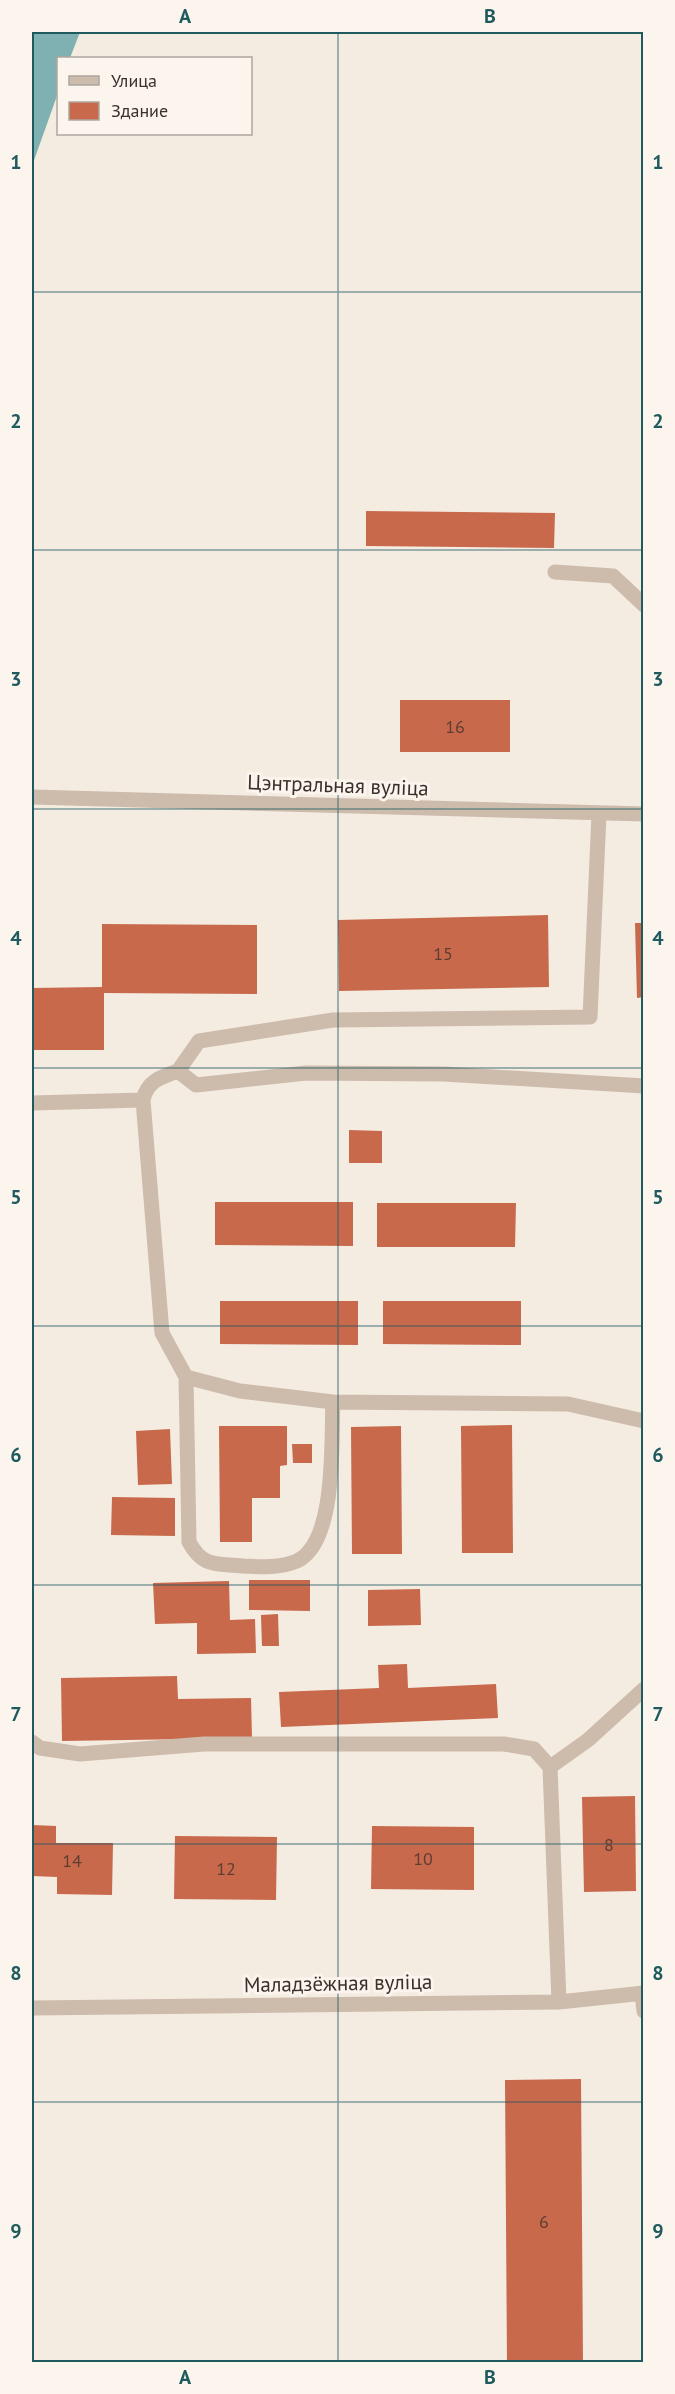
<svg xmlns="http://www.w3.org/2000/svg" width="675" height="2394" font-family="'PT Sans',sans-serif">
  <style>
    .water { fill: #7fb0b2 }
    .building { fill: #c8694b }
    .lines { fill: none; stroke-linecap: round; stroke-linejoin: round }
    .minor { stroke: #cdbbac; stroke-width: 15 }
    .grid { fill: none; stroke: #1f5a5e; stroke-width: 1.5; stroke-opacity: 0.55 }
    .labels { text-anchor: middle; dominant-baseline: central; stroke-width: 6; stroke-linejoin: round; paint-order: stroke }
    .number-label { font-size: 18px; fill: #5e3e33 }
    .street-label { font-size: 21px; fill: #3b302b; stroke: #fbf5ee }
    .neatline { fill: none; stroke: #1f5a5e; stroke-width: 2 }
    .grid-label { font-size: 20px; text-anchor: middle; font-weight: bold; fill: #1f5a5e }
  </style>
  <rect width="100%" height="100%" fill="#f4ebe1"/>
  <path class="water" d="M32,32H80L70,58H58V93L32,166Z"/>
  <path class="building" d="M366,511L555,513L554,548L366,546Z
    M400,700H510V752H400Z
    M548,915L549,987L339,991L338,920Z
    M635,923H644V997L637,998Z
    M102,924L257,925V994L104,993V1050H32V988L102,987Z
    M349,1130L382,1131V1163H349Z
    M215,1202H353V1246L215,1245Z
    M377,1203H516L515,1247H377Z
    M220,1301H358V1345L220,1344Z
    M383,1301H521V1345L383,1344Z
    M512,1425L513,1553H462L461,1426Z
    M219,1426H287V1465L280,1466V1498H252V1542H220Z
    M401,1426L402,1554H352L351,1427Z
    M170,1429L172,1484L138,1485L136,1431Z
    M292,1444H312V1463H293Z
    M112,1497L175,1498V1536L111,1535Z
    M249,1580H310V1611L249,1610Z
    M229,1581L230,1620L255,1619L256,1653L197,1654V1623L155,1624L153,1583Z
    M420,1589L421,1625L368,1626V1590Z
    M278,1614L279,1646H262L261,1615Z
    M407,1664L408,1688L496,1684L498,1718L281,1727L279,1692L379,1688L378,1665Z
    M177,1676L178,1699L251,1698L252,1738L62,1741L61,1678Z
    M635,1796L636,1891L584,1892L582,1797Z
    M32,1825L56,1826V1843H113L112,1895L57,1894V1877L32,1876Z
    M372,1826L474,1827V1890L371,1889Z
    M175,1836L277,1837L276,1900L174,1899Z
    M581,2079L583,2362H507L505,2080Z"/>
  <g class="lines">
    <path class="minor" d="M555,572L613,576L644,605
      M32,797L644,814
      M178,1071L199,1041L333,1020L590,1017L599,814
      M644,1086L444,1074L306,1073L196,1085L178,1071C161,1077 147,1081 143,1100L162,1333L186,1377L240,1391L333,1402L568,1404L644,1421
      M32,1103L143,1100
      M186,1377L189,1542C203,1568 216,1563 243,1566C260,1567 281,1568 297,1561C337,1542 331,1441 333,1402
      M32,1742L40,1748L80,1754L204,1744H504L534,1749L550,1767
      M642,1994L644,2011
      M559,2002L550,1767L588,1740L644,1689
      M32,2008L559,2002L644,1993"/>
  </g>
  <path class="grid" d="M338,32V2362M32,292H644M32,550H644M32,809H644M32,1068H644M32,1326H644M32,1585H644M32,1844H644M32,2102H644"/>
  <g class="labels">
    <g class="number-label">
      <text x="455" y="726">16</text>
      <text x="443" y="953">15</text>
      <text x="609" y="1844">8</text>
      <text x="423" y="1858">10</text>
      <text x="72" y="1860">14</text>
      <text x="226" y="1868">12</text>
      <text x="544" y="2221">6</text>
    </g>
    <g class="street-label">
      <text transform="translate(338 785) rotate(2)">Цэнтральная вуліца</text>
      <text transform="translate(338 1983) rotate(-1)">Маладзёжная вуліца</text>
    </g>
  </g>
  <rect width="675" height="2394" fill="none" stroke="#fbf5ee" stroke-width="66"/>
  <rect x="57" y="57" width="195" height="78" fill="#fbf5ee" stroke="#aea6a0" stroke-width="1.5"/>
  <rect x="69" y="76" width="30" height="9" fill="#cdbbac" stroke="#aea6a0" stroke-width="1.5"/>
  <text x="111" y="87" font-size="18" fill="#3b302b">Улица</text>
  <rect x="69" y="102" width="30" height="18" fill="#c8694b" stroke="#aea6a0" stroke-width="1.5"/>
  <text x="111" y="117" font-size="18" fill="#3b302b">Здание</text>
  <rect x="33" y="33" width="609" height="2328" class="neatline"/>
  <g class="grid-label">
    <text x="185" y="23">A</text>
    <text x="490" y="23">B</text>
    <text x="16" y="169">1</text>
    <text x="658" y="169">1</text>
    <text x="16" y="428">2</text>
    <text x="658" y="428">2</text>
    <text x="16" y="686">3</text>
    <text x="658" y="686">3</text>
    <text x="16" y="945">4</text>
    <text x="658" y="945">4</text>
    <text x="16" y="1204">5</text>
    <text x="658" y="1204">5</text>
    <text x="16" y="1462">6</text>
    <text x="658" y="1462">6</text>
    <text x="16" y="1721">7</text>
    <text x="658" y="1721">7</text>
    <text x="16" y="1980">8</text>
    <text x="658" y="1980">8</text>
    <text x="16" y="2238">9</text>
    <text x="658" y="2238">9</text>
    <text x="185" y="2384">A</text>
    <text x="490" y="2384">B</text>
  </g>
</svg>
